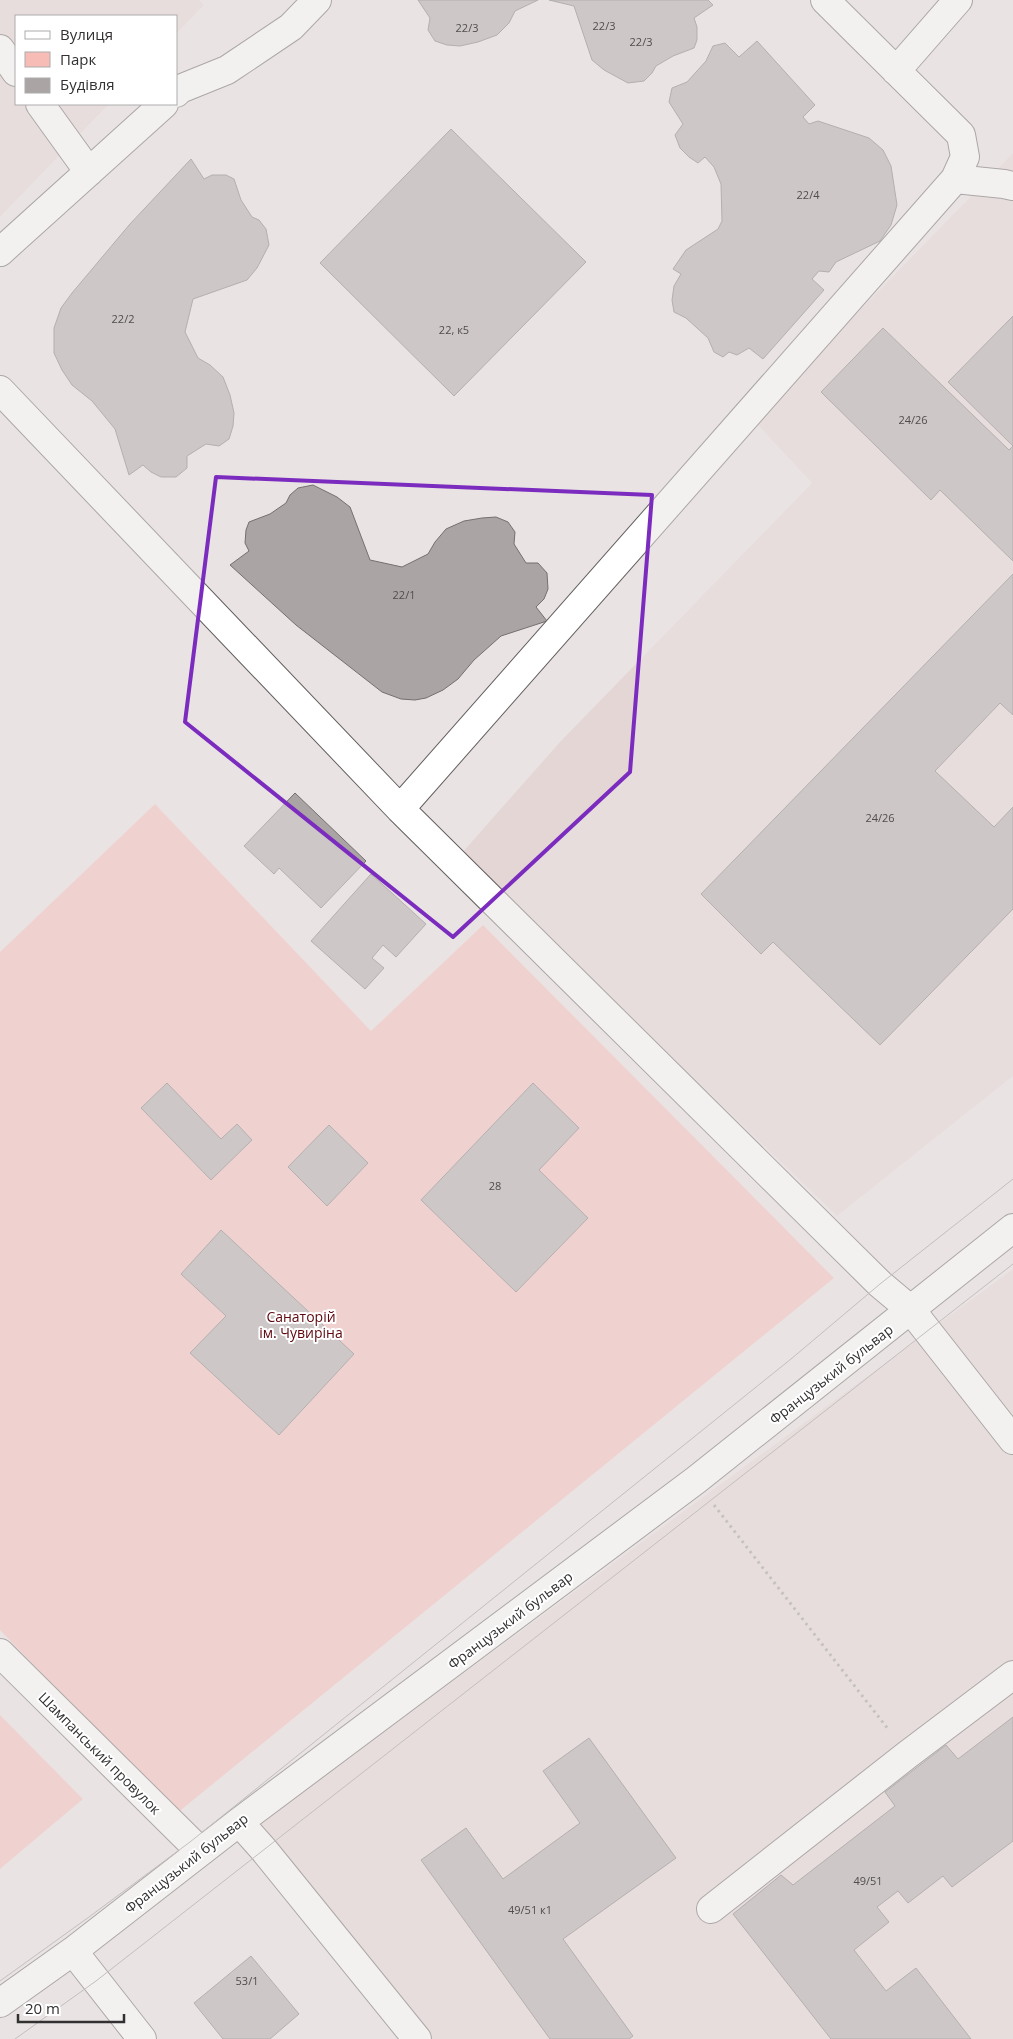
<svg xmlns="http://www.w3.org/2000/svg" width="1013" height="2039" font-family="'Open Sans',sans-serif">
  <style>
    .built { fill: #e4d6d5 }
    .green { fill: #f7bcb6 }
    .building { fill: #aaa5a4; stroke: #757070 }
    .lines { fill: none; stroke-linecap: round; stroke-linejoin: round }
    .minor-casing { stroke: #635f5e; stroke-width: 30 }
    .path { stroke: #9b9797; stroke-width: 3; stroke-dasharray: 2.5 4; stroke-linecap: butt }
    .minor { stroke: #fff; stroke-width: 28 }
    .tram { stroke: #959190; stroke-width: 1 }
    .marked { fill: none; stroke: #7b2cbf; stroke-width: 4; stroke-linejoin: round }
    .labels { text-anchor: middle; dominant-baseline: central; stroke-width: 4; stroke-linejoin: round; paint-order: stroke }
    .number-label { font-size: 11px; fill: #504d4d }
    .park-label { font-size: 14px; fill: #5e070e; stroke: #fff }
    .street-label { font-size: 14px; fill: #323030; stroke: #fff }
  </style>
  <rect width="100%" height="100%" fill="#e9e4e3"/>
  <path class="built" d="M0,0H199L204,5L176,34V16H16V104H109L0,217Z
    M1013,153V1076L837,1216L461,854L560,742L812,483L753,420Z
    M1013,1269V2039H428L256,1826Z"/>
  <path class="green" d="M155,804L371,1031L483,925L834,1278L176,1814L0,1630V952Z
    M0,1715L83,1799L0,1869Z"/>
  <path class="building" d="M418,0H538L515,11L509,23L497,35L478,42L460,46L447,45L435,41L428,30L430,18Z
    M549,0H708L713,5L694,18L697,27V40L694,48L673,56L656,66L652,73L644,81L628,83L604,70L592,60L574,6Z
    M757,41L815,105L803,117L809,124L818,121L869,138L883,150L891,166L897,205L891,225L880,241L836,262L829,272L819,271L812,279L824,290L763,359L749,348L737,355L729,352L723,357L714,352L708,338L686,318L674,312L672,300L674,286L681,274L673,269L686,250L718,229L722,221L721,184L714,167L705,157L698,163L689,157L680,148L675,135L683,124L669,102L672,88L687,82L706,61L713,46L725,43L739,57Z
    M451,129L586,262L454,396L320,263Z
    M191,159L204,179L212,175H226L234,179L241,200L252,217L259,220L266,229L269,245L257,268L247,280L193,299L185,332L198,358L210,365L223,377L230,395L234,413L233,426L229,439L219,446L206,444L187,456V468L176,477H161L151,472L143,465L129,475L115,429L92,401L72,385L62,370L54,353V328L61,308L72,293L130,224Z
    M1013,316V446L948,382Z
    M883,328L1009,450L1013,446V561L940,490L931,500L821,392Z
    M313,485L337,497L350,507L370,560L402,567L428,554L435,542L446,529L464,521L482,518L496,517L508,522L515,532L514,544L526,563H538L547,573L548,589L544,599L536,607L547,621L501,636L474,660L458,679L443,690L426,698L415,700L401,699L382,692L296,625L230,565L249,551L245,543L246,530L249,522L270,514L286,503L290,495L298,488Z
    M1013,574V715L1000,703L935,771L994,827L1013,807V909L880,1045L773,942L761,954L701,894Z
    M295,793L366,861L321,908L279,868L274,874L244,846Z
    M371,874L426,924L396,957L383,945L372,958L384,968L365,989L311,941Z
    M167,1083L221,1139L237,1124L252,1140L211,1180L141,1108Z
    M533,1083L579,1128L539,1170L588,1218L516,1292L421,1200Z
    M329,1125L368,1163L327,1206L288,1167Z
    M221,1230L354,1354L279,1435L190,1353L226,1316L181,1274Z
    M1013,1717V1841L952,1887L943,1876L908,1903L898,1891L877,1907L889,1922L854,1950L886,1991L916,1968L971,2039H831L733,1914L781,1875L793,1885L895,1806L885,1792L946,1745L958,1759Z
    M589,1738L676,1858L563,1939L633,2036L629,2039H550L421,1860L466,1828L503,1879L580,1823L543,1771Z
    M251,1956L299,2014L270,2039H223L194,2003Z"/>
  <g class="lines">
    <defs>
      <path id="minor" d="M0,49L16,72
        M896,71L958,0
        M176,93L180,89L227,70L291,27L317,0
        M40,104L89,172
        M955,179L1004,184L1013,186
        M0,252L164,104
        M0,390L400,809L880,1284L911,1310L1013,1440
        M400,809L955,179L965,157L961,135L825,0
        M0,1653L200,1851
        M239,1822L264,1850L417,2039
        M711,1909L907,1755L1013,1675
        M73,1951L142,2039
        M0,2003L73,1951L239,1822L696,1480L1013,1228"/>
    </defs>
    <use href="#minor" class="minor-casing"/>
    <path class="path" d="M714,1505L888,1729"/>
    <use href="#minor" class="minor"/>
    <path class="tram" d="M0,1981L89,1917L190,1842L791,1359L880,1284L1013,1179
      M15,2039L96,1981L1013,1264"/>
  </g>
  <path d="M0 0H1013V2039H0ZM216,477L652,495L630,772L453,937L185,722Z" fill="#e9e4e3" fill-opacity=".55" fill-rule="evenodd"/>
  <path class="marked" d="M216,477L652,495L630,772L453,937L185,722Z"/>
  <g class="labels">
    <g class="number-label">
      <text x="604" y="25">22/3</text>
      <text x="467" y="27">22/3</text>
      <text x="641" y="41">22/3</text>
      <text x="808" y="194">22/4</text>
      <text x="123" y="318">22/2</text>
      <text x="454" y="329">22, к5</text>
      <text x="913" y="419">24/26</text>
      <text x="404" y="594">22/1</text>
      <text x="880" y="817">24/26</text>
      <text x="495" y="1185">28</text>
      <text x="868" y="1880">49/51</text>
      <text x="530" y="1909">49/51 к1</text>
      <text x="247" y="1980">53/1</text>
    </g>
    <g class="park-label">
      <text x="301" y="1316">Санаторій<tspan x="301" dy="16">ім. Чувиріна</tspan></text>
    </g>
    <g class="street-label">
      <text transform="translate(831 1374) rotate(-38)">Французький бульвар</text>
      <text transform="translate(510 1620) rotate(-37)">Французький бульвар</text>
      <text transform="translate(100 1753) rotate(45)">Шампанський провулок</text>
      <text transform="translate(186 1863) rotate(-38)">Французький бульвар</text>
    </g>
  </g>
  <rect x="15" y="15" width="162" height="90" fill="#ffffff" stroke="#adacac"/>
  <rect x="25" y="31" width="25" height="8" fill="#ffffff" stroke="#adacac"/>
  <text x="60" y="40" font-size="15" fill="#323030">Вулиця</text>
  <rect x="25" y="52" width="25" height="15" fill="#f7bcb6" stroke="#adacac"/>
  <text x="60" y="65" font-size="15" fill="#323030">Парк</text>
  <rect x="25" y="78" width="25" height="15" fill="#aaa5a4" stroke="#adacac"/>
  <text x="60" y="90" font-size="15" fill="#323030">Будівля</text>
  <path d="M18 2014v8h106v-8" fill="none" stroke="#323030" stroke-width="2.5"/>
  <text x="25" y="2014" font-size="15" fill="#323030" stroke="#ffffff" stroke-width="4" paint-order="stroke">20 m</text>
</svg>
